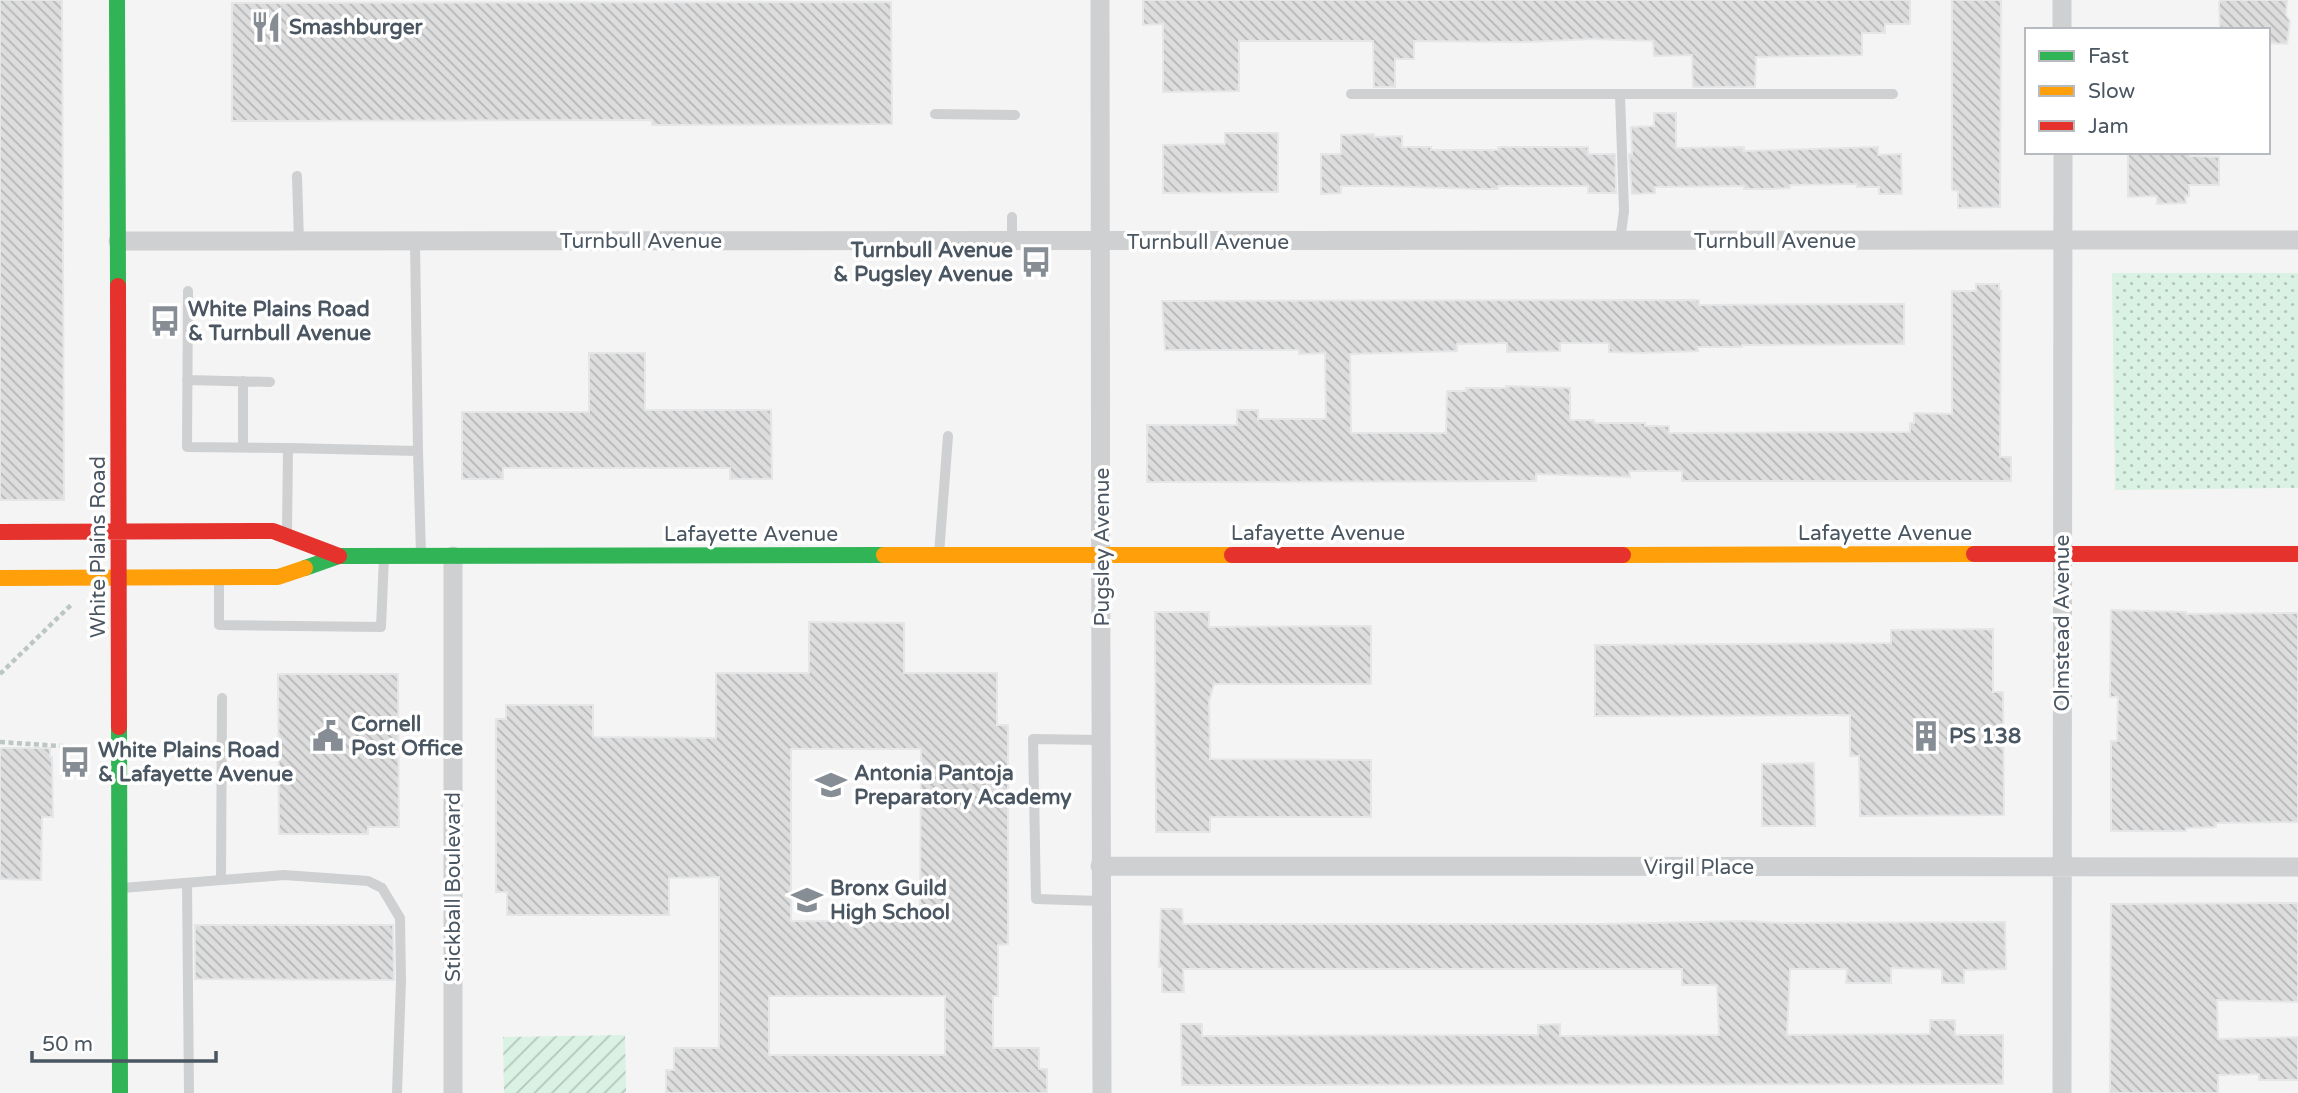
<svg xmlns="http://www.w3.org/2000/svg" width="2298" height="1093" font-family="'Varela Round',sans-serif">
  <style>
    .grass { fill: url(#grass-dots) }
    .garden { fill: url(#garden-furrows) }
    .building { fill: url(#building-back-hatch); stroke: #e5e6e7; stroke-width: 2; fill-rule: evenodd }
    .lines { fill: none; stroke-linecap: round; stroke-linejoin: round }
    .path { stroke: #bcc7c4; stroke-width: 4.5; stroke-dasharray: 5 3.5; stroke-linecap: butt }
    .lane { stroke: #ced0d2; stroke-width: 10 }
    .street { stroke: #ced0d2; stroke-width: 19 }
    .fast { stroke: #30b455; stroke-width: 16 }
    .slow { stroke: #ff9f0a; stroke-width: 16 }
    .jam { stroke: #e5322d; stroke-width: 16 }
    .labels { text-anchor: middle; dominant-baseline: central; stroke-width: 7; stroke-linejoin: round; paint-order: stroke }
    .poi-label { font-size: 21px; font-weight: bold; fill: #4a5661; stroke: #fff; text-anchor: start }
    .street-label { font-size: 21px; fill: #4a5661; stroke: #fff }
  </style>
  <defs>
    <pattern id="grass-dots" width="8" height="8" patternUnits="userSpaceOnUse" patternTransform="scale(1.75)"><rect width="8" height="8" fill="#d9f2e3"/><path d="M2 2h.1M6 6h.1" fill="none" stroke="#b2c7bb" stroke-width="1.8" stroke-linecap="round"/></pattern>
    <pattern id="garden-furrows" width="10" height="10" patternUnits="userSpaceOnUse" patternTransform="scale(1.75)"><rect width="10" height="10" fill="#d9f2e3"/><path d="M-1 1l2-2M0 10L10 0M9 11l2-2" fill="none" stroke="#b2c7bb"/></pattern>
    <pattern id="building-back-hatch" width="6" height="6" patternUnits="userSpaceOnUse" patternTransform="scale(1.75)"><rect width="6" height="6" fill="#ddddde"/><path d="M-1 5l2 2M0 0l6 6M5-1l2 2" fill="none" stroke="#b5b6b7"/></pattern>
  </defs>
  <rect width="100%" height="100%" fill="#f4f4f4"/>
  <path class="grass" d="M2112,273H2298V488L2115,490Z"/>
  <path class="garden" d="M625,1035L626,1093H504L503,1037Z"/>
  <path class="building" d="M0,0H62L64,500H0Z
    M1143,0H1910V24H1885V33H1862V55L1756,57L1755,87H1693L1692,55L1654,56L1653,41L1592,39L1526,42L1414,41V59H1395V87H1374L1373,41H1239V91L1163,92V24L1143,25Z
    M1952,0H2001L2000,207L1958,208V191L1952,190Z
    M2221,0H2287L2286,15L2290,21L2287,44L2268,43V30H2220L2219,2Z
    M891,2L892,124L652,125V120L232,121V3Z
    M1654,113H1676V148L1744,147V151L1878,147V155L1901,154L1902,194H1879V187H1857V184L1790,185V188L1768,189H1744V186L1655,187V193L1632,194L1629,154H1632L1631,127L1654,126Z
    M1225,133H1278V192L1163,193V145L1225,144Z
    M1374,134V137L1402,136V147H1431V150H1498V147H1588V154H1615L1616,193H1588V186H1498V189H1476L1386,186H1341V193L1321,194V154H1341V135Z
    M2128,152H2190V156L2219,157V185H2189V196H2185L2186,203L2157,204V196L2128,197Z
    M1976,284H1999V291H2001L2000,457H2011V481H1682V471H1629L1630,477L1536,474V481L1147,482V425H1237V410H1258V419H1326L1325,353L1299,354V350H1165L1162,301L1699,300V305L1904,304V344L1742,345V347H1698V351L1644,353L1609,352V344L1607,343H1560V351L1507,352V343H1504L1457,344V351L1350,354L1351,433H1446L1447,391H1466V388H1506V386L1570,388V420H1594V423H1645V426H1669V433L1910,432V423H1914V413L1952,414V291H1976Z
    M589,353H645V410H771L772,479H730V468H503V479H462V412H589Z
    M2111,610L2186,612V614L2298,613V822L2216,823V827L2186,828V831H2111V741H2117L2118,697H2110Z
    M1155,612H1209V627L1371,626V684H1214L1209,701L1210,759L1371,760V817H1210V832H1156Z
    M809,622L904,623V673H997V725H1008V944L998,945V996H993V1048H1039V1069H1047V1093H666V1070H674V1048H719V877L669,878V915H507V892H496V719H506V705H593V737L716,738V673H809ZM791,749H921L920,921H791ZM769,996H945V1055H769Z
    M1993,629V692H2003L2004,815L1860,816L1859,756H1850V715L1595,716V645L1891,643V630Z
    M278,674H398L399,827H368V834H279Z
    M0,748H50V757H52L53,817H42L41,880L0,879Z
    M1814,763L1815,826H1762V764Z
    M2298,903V1002L2217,1000L2218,1039L2298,1037V1080H2259V1074L2218,1075V1093H2110L2111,904Z
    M1161,909H1182L1183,924H1607L1744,921L1781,923L2005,922L2006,969L1964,970V983H1942V969L1891,968V983H1846L1847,969H1790L1787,1035L1930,1034V1020H1955V1035H2003V1084L1182,1085L1181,1024H1202V1036H1225L1538,1035V1025L1560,1024V1036L1719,1035L1717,985H1682V969H1183L1184,992H1162V967H1159Z
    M195,925H393L394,980L195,979Z"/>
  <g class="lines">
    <path class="path" d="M0,674L72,604
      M0,742L75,747"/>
    <path class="lane" d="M1351,94H1893
      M1620,95L1624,211L1620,241
      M935,114L1015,115
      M297,176L299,242
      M1012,241V217
      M188,291L187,447L288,448
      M187,380L270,382
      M243,448V381
      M418,451L421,555
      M287,532L288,448L418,451L415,241
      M939,554L948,436
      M219,578V625L381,627L384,557
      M221,880L222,698
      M187,883L189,1093
      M122,888L284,875L368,881L382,888L400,918L401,981L397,1093
      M1100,901L1036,899L1033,739L1101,740"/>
    <path class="street" d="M1100,0C1102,364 1099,729 1102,1093
      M2062,0V30
      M118,241L2298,240
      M1100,866L2298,867
      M453,1093V556
      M2062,1093L2063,152"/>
    <path class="fast" d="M117,0L118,286
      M305,568L339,556L884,555
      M119,727L120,1093"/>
    <path class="slow" d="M884,555H1232
      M1623,555L1974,554
      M0,578L278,577L305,568"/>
    <path class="jam" d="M118,286L119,727
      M0,532L273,531L339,556
      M1974,554H2298
      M1232,555H1623"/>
  </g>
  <defs>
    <symbol id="restaurant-bare" viewBox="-9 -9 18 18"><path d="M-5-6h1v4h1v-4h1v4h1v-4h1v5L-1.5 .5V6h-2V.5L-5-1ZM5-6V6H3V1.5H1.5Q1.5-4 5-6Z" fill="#868d94" stroke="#fff" stroke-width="2.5" paint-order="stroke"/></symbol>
    <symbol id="bus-bare" viewBox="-9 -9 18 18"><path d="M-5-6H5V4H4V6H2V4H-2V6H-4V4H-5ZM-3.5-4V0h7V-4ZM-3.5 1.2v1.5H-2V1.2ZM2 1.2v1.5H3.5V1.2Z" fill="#868d94" stroke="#fff" stroke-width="2.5" paint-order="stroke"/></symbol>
    <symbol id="civic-bare" viewBox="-9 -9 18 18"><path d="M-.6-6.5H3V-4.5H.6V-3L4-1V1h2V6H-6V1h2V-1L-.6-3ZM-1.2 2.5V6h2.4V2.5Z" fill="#868d94" stroke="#fff" stroke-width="2.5" paint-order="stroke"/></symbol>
    <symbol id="building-bare" viewBox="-9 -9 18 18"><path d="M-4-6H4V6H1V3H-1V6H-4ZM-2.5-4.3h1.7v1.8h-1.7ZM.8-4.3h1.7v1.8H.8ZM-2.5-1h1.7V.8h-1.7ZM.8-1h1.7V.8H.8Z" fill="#868d94" stroke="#fff" stroke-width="2.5" paint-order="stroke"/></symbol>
    <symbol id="school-bare" viewBox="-9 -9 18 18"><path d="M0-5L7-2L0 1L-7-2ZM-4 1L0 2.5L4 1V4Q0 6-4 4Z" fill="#868d94" stroke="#fff" stroke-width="2.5" paint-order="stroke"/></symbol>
  </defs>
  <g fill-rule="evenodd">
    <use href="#restaurant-bare" x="244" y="5" width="44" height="44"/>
    <use href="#bus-bare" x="1014" y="240" width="44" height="44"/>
    <use href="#bus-bare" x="143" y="299" width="44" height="44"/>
    <use href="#civic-bare" x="306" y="714" width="44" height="44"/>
    <use href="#building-bare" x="1904" y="714" width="44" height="44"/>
    <use href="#bus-bare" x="53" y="740" width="44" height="44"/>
    <use href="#school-bare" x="809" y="763" width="44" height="44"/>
    <use href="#school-bare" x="785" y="878" width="44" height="44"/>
  </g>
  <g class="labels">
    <g class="poi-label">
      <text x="289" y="27">Smashburger</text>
      <text x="1013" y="250" text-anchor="end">Turnbull Avenue<tspan x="1013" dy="24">&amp; Pugsley Avenue</tspan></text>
      <text x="188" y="309">White Plains Road<tspan x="188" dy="24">&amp; Turnbull Avenue</tspan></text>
      <text x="351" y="724">Cornell<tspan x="351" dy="24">Post Office</tspan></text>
      <text x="1949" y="736">PS 138</text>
      <text x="98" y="750">White Plains Road<tspan x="98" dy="24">&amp; Lafayette Avenue</tspan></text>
      <text x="854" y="773">Antonia Pantoja<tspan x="854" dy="24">Preparatory Academy</tspan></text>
      <text x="830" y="888">Bronx Guild<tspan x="830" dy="24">High School</tspan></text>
    </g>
    <g class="street-label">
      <text x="641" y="241">Turnbull Avenue</text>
      <text x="1775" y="241">Turnbull Avenue</text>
      <text x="1208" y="242">Turnbull Avenue</text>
      <text x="1318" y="533">Lafayette Avenue</text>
      <text x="1885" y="533">Lafayette Avenue</text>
      <text x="751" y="534">Lafayette Avenue</text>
      <text transform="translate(98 547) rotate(-90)">White Plains Road</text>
      <text transform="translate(1102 547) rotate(-90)">Pugsley Avenue</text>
      <text transform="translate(2062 623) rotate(-90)">Olmstead Avenue</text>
      <text x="1699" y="867">Virgil Place</text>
      <text transform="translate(453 887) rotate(-90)">Stickball Boulevard</text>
    </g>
  </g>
  <rect x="2025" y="28" width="245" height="126" fill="#ffffff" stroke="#b7bbc0" stroke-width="2"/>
  <rect x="2039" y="51" width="35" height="10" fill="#30b455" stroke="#b7bbc0" stroke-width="2"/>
  <text x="2088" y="63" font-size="21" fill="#4a5661">Fast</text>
  <rect x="2039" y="86" width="35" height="10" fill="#ff9f0a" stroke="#b7bbc0" stroke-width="2"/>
  <text x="2088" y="98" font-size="21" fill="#4a5661">Slow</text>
  <rect x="2039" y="121" width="35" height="10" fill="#e5322d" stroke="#b7bbc0" stroke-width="2"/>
  <text x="2088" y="133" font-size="21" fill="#4a5661">Jam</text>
  <path d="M32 1051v10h184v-10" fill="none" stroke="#4a5661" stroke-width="3.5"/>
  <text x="42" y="1051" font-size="21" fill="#4a5661" stroke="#ffffff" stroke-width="5" paint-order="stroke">50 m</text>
</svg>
